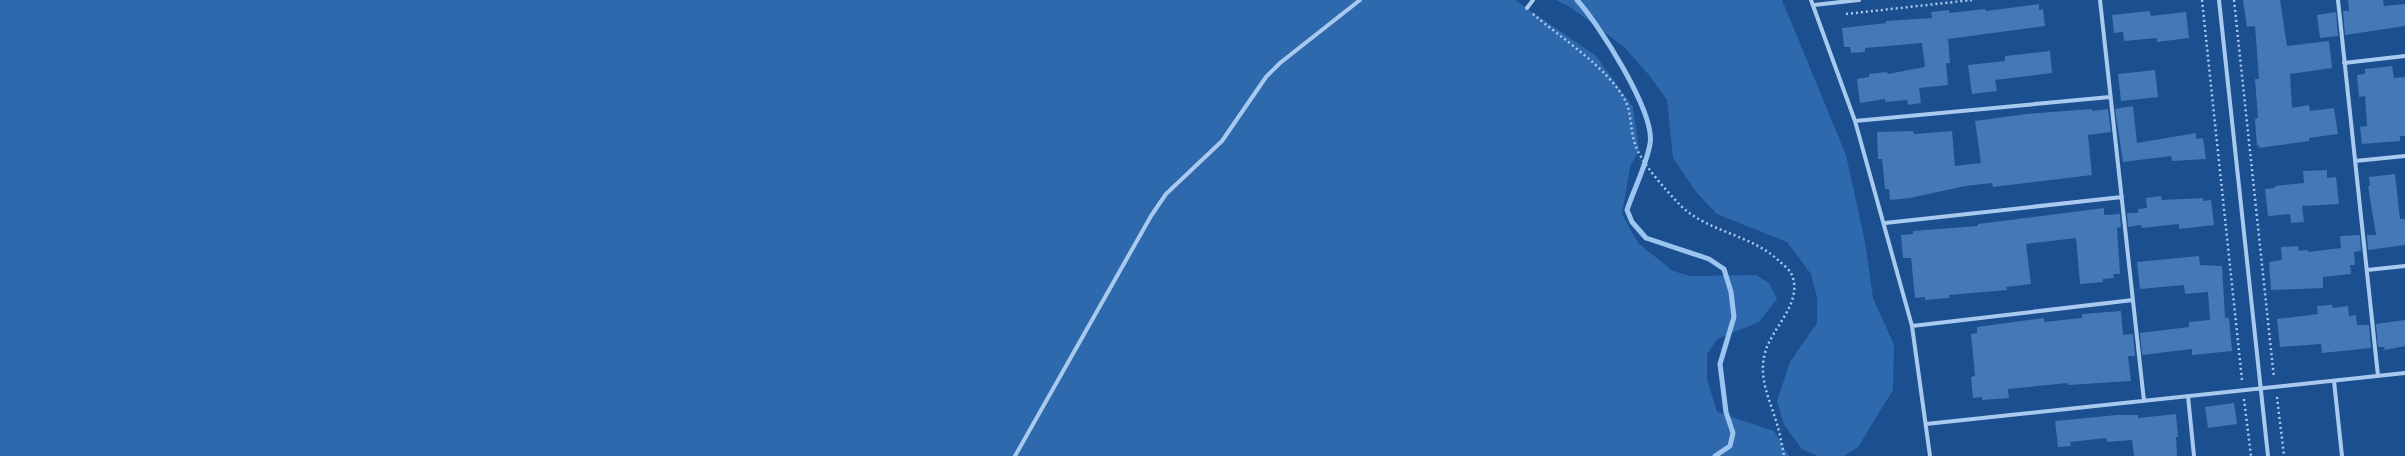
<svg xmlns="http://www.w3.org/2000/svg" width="2405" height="456" font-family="'PT Sans Narrow',sans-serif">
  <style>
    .green { fill: #2e69ad }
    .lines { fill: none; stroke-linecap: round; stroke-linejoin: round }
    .stream { stroke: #9cc4f0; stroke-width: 5 }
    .building { fill: #4478b7 }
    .path { stroke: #a9c9ee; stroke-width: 2.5; stroke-dasharray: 2 3; stroke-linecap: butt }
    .street { stroke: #a9c9ee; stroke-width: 4 }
  </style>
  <rect width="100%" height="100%" fill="#1b4f8f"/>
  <path class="green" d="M0,0H1515L1596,56L1633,107L1639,150L1630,167L1622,214L1638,243L1673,271L1690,276L1756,275L1769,283L1777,299L1759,322L1717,339L1707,354V379L1717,412L1774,431L1789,456H0Z
    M1556,0H1782L1846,155L1865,242L1873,298L1894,345L1893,390L1858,447L1844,456H1818L1802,449L1784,425L1777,401L1790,362L1817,323V298L1811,274L1787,242L1717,214L1696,192L1673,158L1667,100L1649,75L1623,46L1570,7Z"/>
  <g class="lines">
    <path class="stream" d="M1577,0C1598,23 1656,113 1650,144C1646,166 1634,189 1627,210L1632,222L1646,238L1709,259L1724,269L1731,292L1734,317L1720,364L1726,412L1733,433L1730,446L1715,456"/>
  </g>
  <path class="building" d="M2243,0H2280L2287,46L2329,41L2332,68L2290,74L2292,108L2309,105L2310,111L2334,108L2338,134L2309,138V141L2259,148V145L2257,146L2255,119L2258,118L2255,79H2259L2255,26L2247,27Z
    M2348,0H2383L2384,6L2405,4V26L2345,35L2343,11H2349Z
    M2039,4V10L2043,9L2045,26L1948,39L1950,63H1946L1948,85L1919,88L1921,103L1908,105L1907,100L1885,102V99L1860,103L1857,79L1869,77V74L1887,72L1888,74L1925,67L1922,43L1865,48V52L1851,53L1850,47H1844L1842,28L1886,23V21L1932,18L1931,12L1949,10V13L1985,9L1986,11Z
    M2150,11L2151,16L2186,12L2189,38L2157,42V38L2124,41L2123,32L2114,33L2112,15Z
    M2336,12L2338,36L2320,38L2317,15Z
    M2050,51L2052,73L1995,80L1997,91L1972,94L1968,65L2005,61V56Z
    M2392,66L2394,78L2405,77V136H2400V141L2362,144L2360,127L2367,126L2365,96L2359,97L2357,75L2365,74V69Z
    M2155,70L2158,97L2121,101L2118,74Z
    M2133,106L2137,143L2196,133V139L2203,138L2206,159L2172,161L2171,156L2123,162L2115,109Z
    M2092,109V111L2108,109L2111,132L2088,135L2092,175L1993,187L1992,183L1965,186L1910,198L1890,200L1889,189H1885L1882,159H1878L1877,132L1913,131L1914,134L1952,131L1955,166L1981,163L1975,121L2026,114Z
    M2327,170V178L2336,177L2339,204L2302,206L2304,222L2291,223L2290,214L2268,216L2265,189L2275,188V186L2304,183L2303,171Z
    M2395,174L2400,219H2405V245L2368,250L2367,235H2376L2368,186H2370L2369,177Z
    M2161,196L2162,200L2203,198V201L2211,200L2214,225L2179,229V224L2142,228L2141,225L2128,227L2127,213H2138V209L2147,208L2146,198Z
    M2104,208V215L2120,214L2121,227L2117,228L2120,274H2113L2114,278L2103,279V282L2080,284L2076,238L2026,244L2031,284L2006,287L2007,290L1949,295V298L1925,300V297L1915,298L1911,258H1903L1901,235L1913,234V231L1978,226V224Z
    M2360,235L2361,251L2354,252L2355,265H2350L2351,274L2323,277V288L2271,290L2269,262L2282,260L2281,247L2298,246L2299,251L2308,250V252L2341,248L2340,236Z
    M2199,256L2200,265L2222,266L2225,318H2229L2232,351L2192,355V349L2142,355L2140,333L2189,327V322L2210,320L2208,292L2185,294L2184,285L2140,289L2137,262Z
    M2332,305L2333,308L2348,306L2349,316L2356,315L2357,325H2369L2371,348L2322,353L2321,344L2280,347L2277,319L2318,314L2317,306Z
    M2121,311L2123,335L2133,334L2135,356H2128L2131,381L2068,385V383L2008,389L2009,398L1982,400V397L1973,398L1971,377L1975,376L1971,334L1977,333V327L2044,318V322L2082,318V314Z
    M2405,320V346L2385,350L2384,347H2378L2376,324Z
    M2234,403L2237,424L2208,428L2205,407Z
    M2176,414L2178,437H2176L2177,456H2134L2132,440L2107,442L2106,438L2070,442L2071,446L2058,447L2055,421L2117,415H2138V418Z"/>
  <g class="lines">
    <path class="path" d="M2202,0L2242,380
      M2234,0L2274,378
      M1533,14C1560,37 1609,69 1625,100C1632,114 1630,130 1635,144C1641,163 1666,190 1680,205C1707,232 1750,234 1778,260C1782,264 1789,269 1791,273C1805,302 1771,328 1765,353C1758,378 1770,400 1777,424C1780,434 1782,445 1784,456
      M1846,14L1972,0
      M2277,397L2284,456
      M2244,399L2251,456"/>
    <path class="street" d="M1811,0L1855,121L1912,326L1930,456
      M2100,0L2144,401
      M2219,0L2268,456
      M2338,0L2378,376
      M1814,5L1859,0
      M1527,8L1533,0
      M2344,63L2405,56
      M1855,121L2110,97
      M2355,161L2405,156
      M1885,223L2122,197
      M2367,270L2405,266
      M1912,326L2133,300
      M2334,381L2342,456
      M2188,396L2194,456
      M1926,424L2405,373
      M1015,456L1151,216L1166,194L1222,141L1266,77L1280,63L1360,0"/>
  </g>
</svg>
